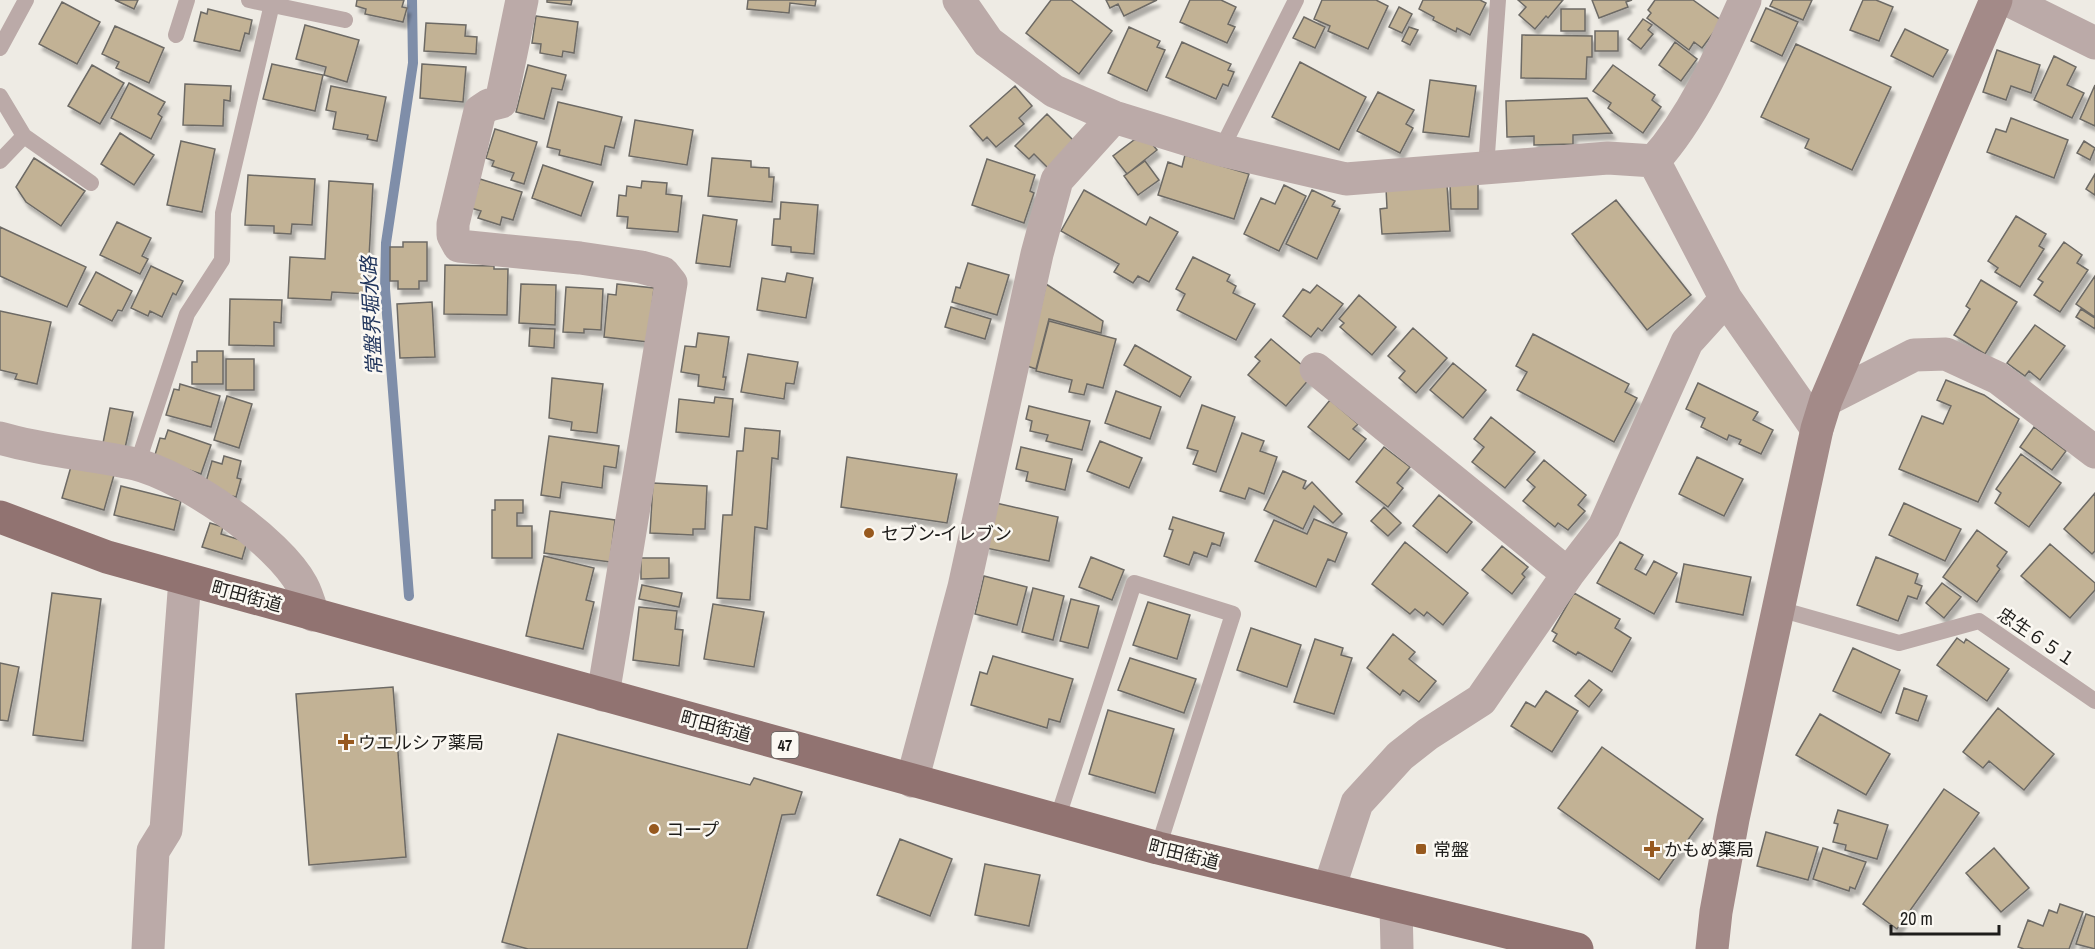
<svg xmlns="http://www.w3.org/2000/svg" width="2095" height="949" font-family="'Archivo Narrow','Noto Sans JP',sans-serif">
  <style>
    .lines { fill: none; stroke-linecap: round; stroke-linejoin: round }
    .stream { stroke: #7f8ea9; stroke-width: 10 }
    .building { fill: #c2b295; stroke: #6d6a65; stroke-width: 1.5; filter: url(#shadow) }
    .lane { stroke: #bbaaa8; stroke-width: 16 }
    .street { stroke: #bbaaa8; stroke-width: 33 }
    .secondary { stroke: #a38a88; stroke-width: 33 }
    .primary { stroke: #917371; stroke-width: 33 }
    .poi-dot { fill: #97591e; stroke: #fbf8f2; stroke-width: 2 }
    .labels { text-anchor: middle; dominant-baseline: central; stroke-width: 5; stroke-linejoin: round; paint-order: stroke }
    .shield { fill: #fbf8f2; stroke: #605f5c; stroke-width: 1.5 }
    .shield-label { font-size: 16px; font-weight: bold; fill: #1e1d1b }
    .poi-label { font-size: 18px; fill: #1e1d1b; stroke: #fbf8f2; text-anchor: start }
    .street-label { font-size: 18px; fill: #1e1d1b; stroke: #fbf8f2 }
    .water-label { font-size: 20px; font-style: italic; fill: #21355c; stroke: #fbf8f2 }
  </style>
  <defs>
    <filter id="shadow"><feDropShadow dx="3.5" dy="6" stdDeviation="1.5" flood-color="#0004"/></filter>
  </defs>
  <rect width="100%" height="100%" fill="#eeebe4"/>
  <g class="lines">
    <path class="stream" d="M409,596L385,289L386,243L413,63L412,0"/>
  </g>
  <path class="building" d="M115,0H138L134,9Z
    M357,0H404L402,7L407,8L403,22L365,14L366,9L356,6Z
    M547,0H572L571,5L547,2Z
    M748,0H816L815,6L790,3L789,13L747,9Z
    M1051,0H1071L1112,31L1079,74L1026,33Z
    M1106,0H1157L1124,16L1118,4L1110,8Z
    M1190,0H1221L1236,7L1228,24L1235,27L1227,43L1180,22Z
    M1322,0H1376L1388,6L1368,49L1328,31L1330,26L1314,19Z
    M1423,0H1480L1486,3L1470,35L1457,28L1456,32L1433,20L1434,17L1419,9Z
    M1518,0H1563L1548,18L1546,16L1535,29L1519,15L1526,7Z
    M1592,0H1632L1626,2L1628,7L1599,18Z
    M1655,0H1693L1722,21L1702,48L1694,42L1689,50L1647,18L1651,13L1648,10Z
    M1773,0H1812L1803,20L1770,6Z
    M1863,0H1876L1893,7L1879,41L1850,30Z
    M62,2L100,22L77,64L39,44Z
    M1399,7L1412,14L1402,33L1389,27Z
    M1766,8L1798,22L1782,56L1751,41Z
    M208,9L252,20L249,34L245,33L240,51L194,41L201,12L207,14Z
    M1561,9H1585V31H1561Z
    M536,16L578,22L574,53L563,51L562,57L540,53L541,44L532,43Z
    M1304,17L1325,27L1315,48L1293,38Z
    M1643,19L1652,25L1648,30L1653,34L1641,49L1628,39Z
    M426,23L466,25L465,36L477,37L476,54L424,51Z
    M305,25L359,40L347,82L324,75L326,67L296,59Z
    M115,26L164,48L149,83L116,68L119,62L102,54Z
    M1129,27L1160,41L1157,47L1165,50L1147,91L1108,73Z
    M1409,27L1418,30L1410,45L1402,41Z
    M1905,29L1948,50L1933,77L1891,56Z
    M1595,31H1618V51H1595Z
    M1522,35L1592,36V57H1587L1586,79L1521,78Z
    M1182,42L1231,64L1228,70L1234,72L1228,86L1223,84L1216,99L1166,77Z
    M1675,42L1697,59L1681,81L1659,65Z
    M1796,44L1891,87L1852,170L1805,148L1809,139L1761,117Z
    M1997,50L2040,65L2031,93L2011,86L2006,100L1983,92Z
    M2054,56L2076,67L2067,85L2084,93L2072,118L2034,100Z
    M1300,62L1366,97L1339,150L1272,117Z
    M272,64L323,75L315,111L263,99Z
    M422,64L466,67L463,102L420,98Z
    M92,65L124,83L100,124L68,106Z
    M528,65L566,75L562,90L552,88L544,119L516,112Z
    M1613,65L1655,95L1652,100L1661,107L1643,133L1608,108L1611,103L1593,91Z
    M1430,80L1476,86L1469,137L1423,132Z
    M129,83L165,102L158,114L162,117L151,139L111,118Z
    M185,84L231,86L230,101L224,100L223,126L183,125Z
    M2095,85V126L2080,119Z
    M331,86L386,97L377,141L367,139L368,135L333,129L336,112L326,110Z
    M1015,86L1032,106L1019,118L1024,124L996,147L987,137L983,141L970,126Z
    M1378,92L1414,110L1406,124L1413,128L1400,153L1357,131Z
    M1587,98L1612,133L1573,135V144L1534,145V136L1507,137L1506,101Z
    M558,102L622,117L614,148L605,146L601,165L559,155L560,150L547,147Z
    M1047,114L1075,142L1048,168L1034,154L1029,159L1015,146Z
    M2011,118L2068,140L2054,178L1987,152L1996,129L2006,132Z
    M635,120L693,130L687,165L629,156Z
    M495,129L537,142L524,184L511,180L514,173L492,166L494,161L486,158Z
    M120,133L154,155L134,185L101,164Z
    M1148,139L1157,150L1127,174L1113,156L1134,140Z
    M181,141L215,149L202,212L167,205Z
    M2084,141L2095,148L2090,160L2077,153Z
    M1185,155L1249,174L1234,219L1158,195L1168,162L1182,167Z
    M34,158L85,191L61,226L26,202L16,187Z
    M712,158L751,161V167L769,168V177H774L772,202L708,196Z
    M987,159L1035,175L1030,191L1034,193L1024,223L972,205Z
    M1145,161L1159,180L1138,195L1124,176Z
    M543,165L593,182L581,216L532,198Z
    M2095,174V195L2086,189Z
    M248,175L315,179L312,225L292,224L291,234L274,233V226L245,225Z
    M480,179L522,192L513,220L502,217L500,225L478,218L481,211L471,208Z
    M329,181L373,184L367,294L332,292L331,300L288,298L290,257L325,259Z
    M642,181L667,183L666,194L682,196L678,232L627,228L628,217L617,216L619,195L626,196L627,186L641,188Z
    M1450,184H1478V209H1451Z
    M1284,185L1306,196L1279,251L1244,234L1261,198L1275,204Z
    M1447,185L1450,231L1382,234L1380,209L1387,208L1386,188Z
    M1084,190L1146,225L1150,217L1178,232L1149,282L1138,276L1133,283L1114,272L1119,264L1061,231Z
    M1312,190L1335,201L1332,206L1340,209L1317,259L1286,244Z
    M1616,200L1691,295L1647,330L1572,234Z
    M781,202L818,205L814,254L791,252V247L772,245L774,219H780Z
    M703,215L737,220L730,267L696,263Z
    M2016,216L2046,234L2039,246L2044,249L2020,287L1995,272L1998,268L1988,261Z
    M117,222L151,238L142,256L148,259L140,274L100,255Z
    M0,227L86,267L67,307L0,276Z
    M403,242H427V281H419V289H398V281H390V247H403Z
    M2064,242L2082,255L2077,263L2088,270L2060,312L2034,295L2043,282L2038,279Z
    M1193,257L1230,275L1227,281L1236,286L1233,293L1255,304L1236,340L1177,310L1185,294L1176,289Z
    M968,263L1009,275L997,315L952,302L956,287L960,288Z
    M445,265L494,266V269H508L507,315L444,314Z
    M151,266L183,281L176,295L173,293L162,317L150,311L148,316L131,308Z
    M96,272L132,291L122,311L118,310L112,321L79,304Z
    M787,273L813,278L806,318L757,310L762,278L785,282Z
    M2095,276V317L2076,304Z
    M1981,280L2017,302L1985,354L1954,335L1970,309L1966,306Z
    M521,284L556,285L555,325L519,323Z
    M617,284L654,288L648,342L604,337L608,294L616,295Z
    M1046,284L1103,321L1101,333L1049,319L1036,369L1027,366Z
    M1317,285L1343,304L1322,331L1318,328L1311,337L1283,316L1303,289L1310,293Z
    M566,287L603,289L601,330L584,329V333L563,332Z
    M1359,295L1396,327L1372,355L1340,327L1344,323L1339,319Z
    M230,299L282,300L281,323L274,322V346L229,345Z
    M432,302L435,357L400,358L397,304Z
    M951,307L991,319L985,339L945,327Z
    M2081,309L2095,318V329L2076,317Z
    M0,311L51,322L37,384L15,379L17,374L0,370Z
    M1049,321L1116,339L1103,388L1087,384L1084,395L1069,392L1072,380L1036,371Z
    M2035,325L2065,346L2040,380L2029,371L2025,376L2007,363Z
    M530,328L555,329L554,348L529,346Z
    M1413,328L1447,358L1416,393L1399,378L1405,371L1388,356Z
    M698,333L729,337L723,377H726L724,390L698,386L699,375L681,372L685,346L696,347Z
    M1533,334L1629,384L1625,392L1637,398L1614,442L1517,390L1527,372L1516,366Z
    M1271,339L1303,366L1311,377L1286,406L1248,375L1260,361L1255,357Z
    M1135,345L1191,377L1180,397L1124,365Z
    M197,351H223V384H192V362H197Z
    M748,354L798,362L794,384L786,383L784,399L741,392Z
    M226,359H254V390H226Z
    M1453,363L1486,390L1463,418L1430,390Z
    M552,378L603,384L597,433L571,430L572,422L549,418Z
    M1946,380L1984,395L2019,419L1978,502L1899,469L1922,416L1943,424L1951,406L1937,400Z
    M1698,383L1758,412L1753,420L1773,430L1761,454L1739,444L1741,440L1729,435L1727,440L1701,427L1705,418L1686,409Z
    M180,384L220,396L211,427L166,415L174,389L179,390Z
    M1116,391L1161,407L1150,439L1105,423Z
    M227,396L252,404L239,448L214,440Z
    M715,397L733,399L729,437L676,432L679,399L714,403Z
    M1330,400L1358,424L1353,429L1366,439L1349,460L1308,427Z
    M1202,405L1235,417L1216,472L1193,464L1198,451L1187,448Z
    M1029,406L1090,421L1082,450L1046,441L1048,435L1030,431L1032,421L1026,419Z
    M110,408L133,412L125,448L103,443Z
    M1491,417L1535,452L1505,488L1472,462L1484,447L1474,439Z
    M2034,427L2066,451L2052,470L2020,447Z
    M745,428L780,431L778,459L772,458L767,529L755,527L750,600L717,598L723,515H732L737,451H743Z
    M168,430L211,445L201,474L154,458L160,438L165,439Z
    M1242,433L1264,441L1260,451L1277,457L1264,494L1249,488L1245,499L1220,491Z
    M549,436L619,446L616,468L604,466L602,488L562,482L560,498L541,495Z
    M1100,441L1142,458L1129,488L1087,471Z
    M1021,447L1072,459L1065,490L1026,481L1028,472L1016,469Z
    M1384,447L1410,467L1397,483L1403,488L1388,507L1356,482Z
    M2021,454L2061,483L2029,527L1995,503L2001,493L1996,489Z
    M224,456L241,461L237,478L241,479L236,497L211,491L205,485L212,461L222,464Z
    M847,457L957,474L947,523L841,507Z
    M1697,457L1743,479L1724,516L1679,494Z
    M1544,460L1586,495L1578,505L1585,511L1568,530L1558,523L1555,527L1523,501L1535,487L1527,480Z
    M72,463L114,475L104,510L62,498Z
    M1283,471L1306,481L1303,488L1305,489L1312,482L1342,514L1333,523L1314,506L1303,529L1264,510Z
    M653,483L707,486L705,529H693V535L650,533Z
    M121,486L181,501L174,530L114,515Z
    M2095,493V551L2092,554L2064,529Z
    M1439,495L1472,522L1447,553L1413,526Z
    M495,500H523V513H517V526H532V558H492V510H495Z
    M996,503L1058,517L1049,561L986,548Z
    M1904,503L1961,529L1945,561L1889,535Z
    M1384,507L1401,523L1388,536L1371,521Z
    M550,511L615,520L610,562L544,553Z
    M1173,517L1224,533L1220,546L1212,543L1207,557L1194,552L1189,565L1164,556L1173,530L1169,529Z
    M1314,519L1347,533L1335,562L1328,559L1316,587L1255,561L1274,520L1307,534Z
    M210,523L223,527L221,534L247,542L242,559L202,547Z
    M1977,530L2007,552L1997,566L2000,569L1977,602L1943,577Z
    M1405,542L1468,593L1443,625L1427,612L1424,616L1415,609L1410,614L1372,584Z
    M1620,542L1643,555L1635,569L1646,575L1654,561L1677,573L1654,614L1597,583Z
    M2050,544L2095,583V590L2070,618L2021,576Z
    M1502,546L1528,567L1522,574L1525,577L1512,594L1482,570Z
    M544,556L594,568L586,600L594,602L583,649L526,636Z
    M1091,557L1124,570L1112,600L1079,587Z
    M1876,557L1918,574L1915,583L1922,586L1917,599L1908,596L1898,621L1857,605Z
    M641,558H669V578L641,579Z
    M1684,564L1751,577L1743,615L1676,602Z
    M984,576L1027,587L1017,625L975,614Z
    M1942,583L1961,597L1944,618L1926,603Z
    M642,585L682,593L679,607L639,599Z
    M1033,588L1064,596L1053,640L1022,632Z
    M52,593L101,599L83,741L33,735Z
    M1574,593L1620,619L1615,628L1631,638L1612,672L1578,652L1576,655L1553,641L1557,634L1552,631Z
    M1071,599L1099,606L1088,648L1060,641Z
    M1148,602L1190,615L1177,659L1133,645Z
    M713,604L764,612L754,667L704,659Z
    M639,607L677,611L675,629L683,630L679,666L633,660Z
    M1251,628L1301,645L1287,687L1237,670Z
    M1393,634L1415,652L1409,659L1436,681L1419,702L1403,690L1400,695L1367,668Z
    M1957,638L1964,643L1966,639L2009,669L1987,701L1937,665Z
    M1315,639L1343,648L1341,655L1352,658L1334,714L1294,702Z
    M1853,648L1900,670L1881,713L1833,691Z
    M993,656L1073,679L1060,722L1049,719L1047,728L971,705L980,672L987,674Z
    M1130,658L1196,679L1184,713L1118,690Z
    M0,663L19,667L8,721L0,720Z
    M1589,680L1602,690L1589,707L1575,696Z
    M393,687L406,857L309,865L296,694Z
    M1904,688L1927,696L1918,721L1896,713Z
    M1546,691L1578,711L1552,752L1511,726L1526,702L1535,707Z
    M1998,708L2054,754L2024,790L1989,761L1983,768L1963,752Z
    M1108,710L1174,729L1155,793L1089,774Z
    M1820,714L1890,754L1866,795L1796,755Z
    M558,734L750,785L754,778L802,792L795,814L782,815L747,949H528L502,942Z
    M1602,747L1703,819L1659,880L1558,808Z
    M1944,789L1979,813L1897,929L1863,904Z
    M1838,810L1888,825L1877,859L1845,850L1846,845L1833,842L1838,824L1834,823Z
    M1766,832L1818,847L1808,880L1757,866Z
    M900,839L952,859L930,916L877,895Z
    M1823,848L1866,862L1855,889L1850,887L1849,891L1813,879Z
    M1994,848L2029,888L2001,912L1966,873Z
    M985,864L1040,875L1029,926L975,915Z
    M2060,904L2083,912L2069,949H2024L2018,947L2028,920L2043,926L2049,910L2057,913Z
    M2086,914L2095,917V949L2076,944Z"/>
  <g class="lines">
    <path class="lane" d="M249,0L345,20
      M176,35L187,0
      M0,48L26,0
      M0,96L24,136
      M1221,150L1296,0
      M0,161L24,136L91,183
      M1486,168L1498,0
      M137,465L187,314L222,260L223,213L272,4
      M1779,609L1899,643L1979,621L2095,701
      M1057,820L1134,583L1233,614L1158,848"/>
    <path class="street" d="M522,0L501,102L489,105L480,111L453,224V235L459,246L580,258L641,267L663,273L671,283L603,695
      M959,0L988,42L1054,91L1114,117L1221,150L1346,179L1608,158L1654,161L1726,299L1817,429
      M2008,0L2095,43
      M1654,161C1695,115 1720,56 1745,0
      M1316,369L1568,574
      M1826,400L1914,355L1946,354L1998,378L2095,452
      M0,438C44,451 90,454 135,464C184,476 278,540 302,585C307,594 310,605 313,615
      M912,781L964,587L1037,254L1057,180L1114,117
      M1329,889L1357,803L1400,756L1428,734L1481,700L1568,574L1604,527L1687,342L1726,299
      M1396,906L1397,949
      M148,949L153,851L166,830L185,579"/>
    <path class="secondary" d="M1712,949L1716,912L1733,819L1817,429L1826,400L1996,0"/>
    <path class="primary" d="M0,517L107,557L1158,848L1577,949"/>
  </g>
  <g class="poi-dot">
    <circle cx="869" cy="533" r="6"/>
    <path d="M343 733h6v6h6v6h-6v6h-6v-6h-6v-6h6z"/>
    <circle cx="654" cy="829" r="6"/>
    <rect x="1415" y="843" width="12" height="12" rx="3"/>
    <path d="M1649 840h6v6h6v6h-6v6h-6v-6h-6v-6h6z"/>
  </g>
  <g class="labels">
    <rect class="shield" x="771.5" y="732" width="27" height="26" rx="4.5"/>
    <g class="shield-label">
      <text x="785" y="745">47</text>
    </g>
    <g class="poi-label">
      <text x="881" y="533">セブン-イレブン</text>
      <text x="358" y="742">ウエルシア薬局</text>
      <text x="666" y="829">コープ</text>
      <text x="1433" y="849">常盤</text>
      <text x="1664" y="849">かもめ薬局</text>
    </g>
    <g class="street-label">
      <text transform="translate(247 596) rotate(15)">町田街道</text>
      <text transform="translate(2037 637) rotate(34)">忠生６５１</text>
      <text transform="translate(716 726) rotate(15)">町田街道</text>
      <text transform="translate(1184 854) rotate(14)">町田街道</text>
    </g>
    <g class="water-label">
      <text transform="translate(371 316) rotate(-93)">常盤界堀水路</text>
    </g>
  </g>
  <path d="M1891 925v9h108v-9" fill="none" stroke="#1e1d1b" stroke-width="3"/>
  <text x="1900" y="925" font-size="18" fill="#1e1d1b" stroke="#fbf8f2" stroke-width="4.5" paint-order="stroke">20 m</text>
</svg>
